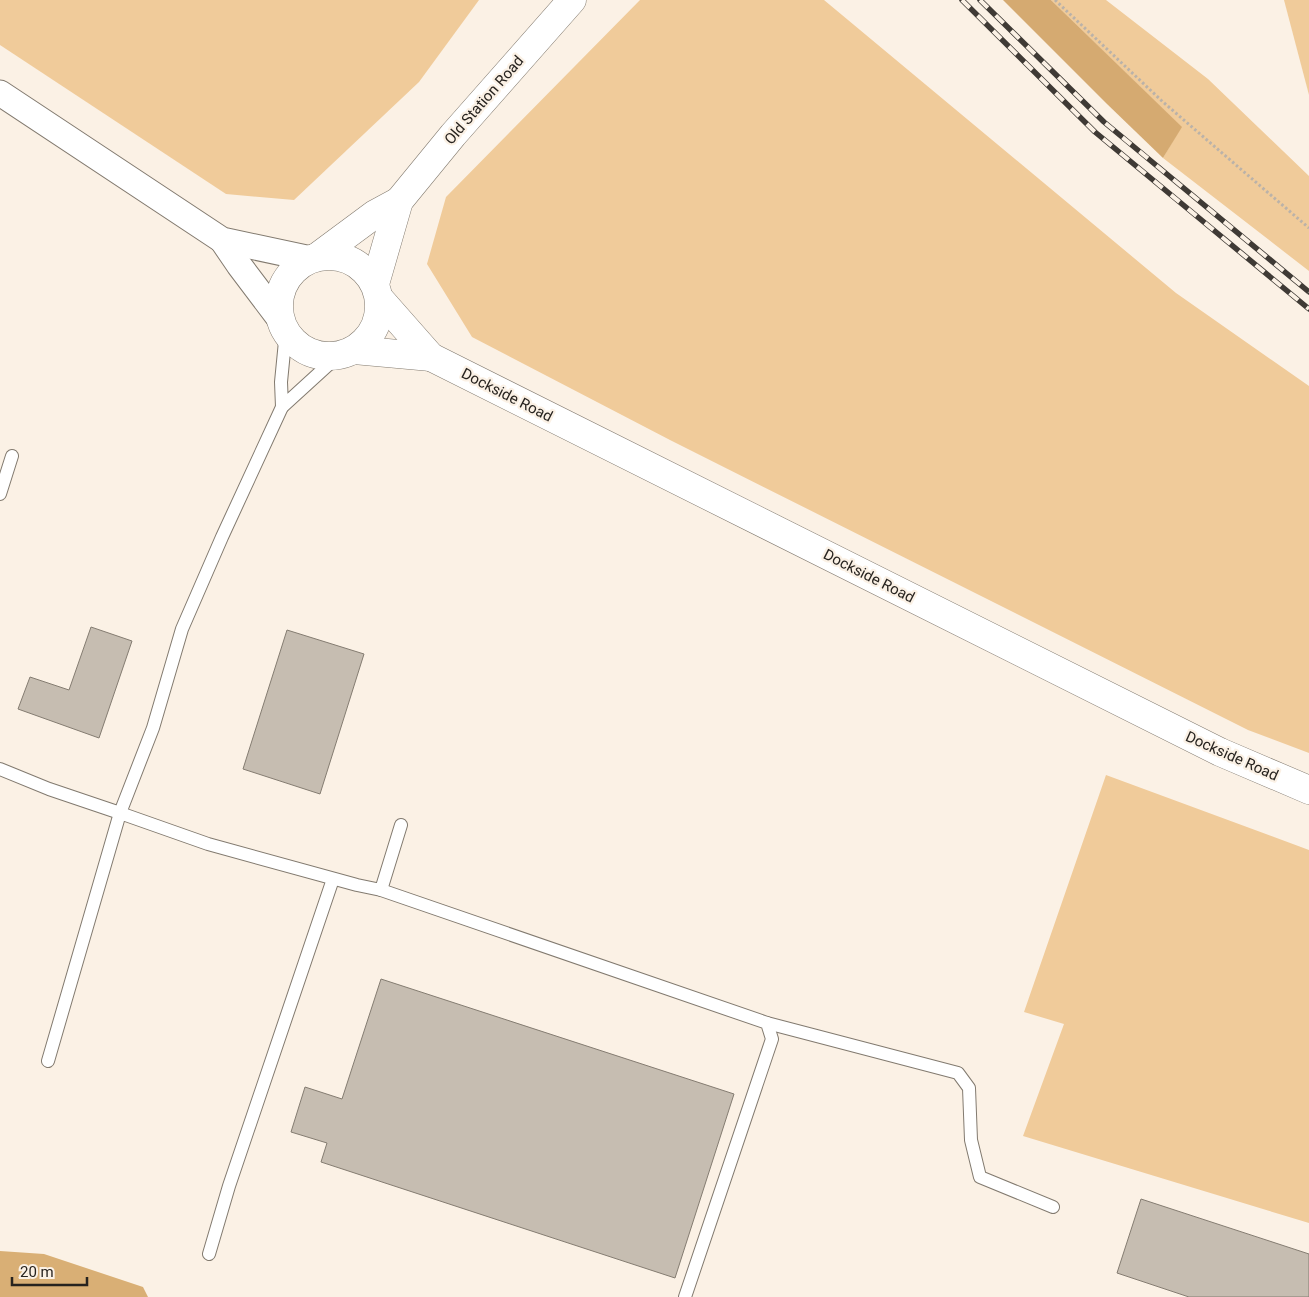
<svg xmlns="http://www.w3.org/2000/svg" width="1309" height="1297" viewBox="0 0 1309 1297" font-family="Roboto,sans-serif">
	<style>
		.green { fill: #f0cb9a }
		.forest { fill: #d5aa71 }
		.water { fill: #d9af75 }
		.building { fill: #c6bdb1; stroke: #847c71 }
		.lines { fill: none; stroke-linecap: round; stroke-linejoin: round }
		.lane-casing { stroke: #827a6f; stroke-width: 14 }
		.street-casing { stroke: #827a6f; stroke-width: 27 }
		.secondary-casing { stroke: #827a6f; stroke-width: 29 }
		.path { stroke: #bab2a9; stroke-width: 3; stroke-dasharray: 2.5 2.5; stroke-linecap: butt }
		.lane { stroke: #fff; stroke-width: 12 }
		.street { stroke: #fff; stroke-width: 25 }
		.secondary { stroke: #fff; stroke-width: 28 }
		.rail-casing { stroke: #3f3a35; stroke-width: 5.5 }
		.rail { stroke: #fbf1e5; stroke-width: 4; stroke-dasharray: 11; stroke-linecap: butt }
		.labels { text-anchor: middle; stroke-width: 4.5; stroke-linejoin: round; paint-order: stroke }
		.street-label { font-size: 15px; fill: #27231f; stroke: #fbf1e5 }
	</style>
	<rect width="100%" height="100%" fill="#fbf1e5"/>
	<g class="green">
		<polygon points="0,0 479,0 419,82 294,200 226,194 0,45"/>
		<polygon points="640,0 824,0 1176,293 1309,386 1309,753 1248,730 670,440 472,337 427,264 446,197"/>
		<polygon points="1051,0 1106,0 1208,79 1309,176 1309,271 1163,158 1181,127"/>
		<polygon points="1284,0 1309,0 1309,95"/>
		<polygon points="1106,775 1309,850 1309,1223 1023,1136 1064,1024 1024,1012"/>
	</g>
	<polygon class="forest" points="1003,0 1051,0 1182,127 1163,158 1107,104"/>
	<polygon class="water" points="0,1251 44,1254 143,1287 148,1297 0,1297"/>
	<g class="building">
		<polygon points="91,627 132,641 99,738 18,709 30,677 69,690"/>
		<polygon points="287,630 364,654 320,794 243,769"/>
		<polygon points="381,979 734,1094 675,1278 321,1162 327,1143 291,1132 305,1087 342,1099"/>
		<polygon points="1141,1199 1309,1254 1309,1297 1189,1297 1117,1273"/>
	</g>
	<g class="lines">
		<defs>
			<g id="lane">
				<polyline points="286,331 281,382 282,407 339,355"/>
				<polyline points="0,494 12,456"/>
				<polyline points="0,769 49,789 120,813 153,728 182,629 222,537 282,407"/>
				<polyline points="381,890 767,1023 772,1039 685,1297"/>
				<polyline points="767,1023 958,1073 969,1088 971,1140 980,1177 1053,1207"/>
				<polyline points="48,1061 120,813 208,844 357,885 381,890 401,825"/>
				<polyline points="209,1254 229,1186 333,879"/>
			</g>
			<g id="street">
				<polyline points="0,93 222,240 311,259"/>
				<polyline points="222,240 239,265 282,322"/>
			</g>
			<g id="secondary">
				<circle cx="329" cy="306" r="50"/>
				<polyline points="317,257 375,214 399,201"/>
				<polyline points="375,284 399,201 453,135 572,0"/>
				<polyline points="379,298 431,357 1220,752 1309,790"/>
				<polyline points="354,350 431,357"/>
			</g>
		</defs>
		<use href="#lane" class="lane-casing"/>
		<use href="#street" class="street-casing"/>
		<use href="#secondary" class="secondary-casing"/>
		<polyline class="path" points="1055,0 1163,102 1309,228"/>
		<use href="#lane" class="lane"/>
		<use href="#street" class="street"/>
		<use href="#secondary" class="secondary"/>
		<defs>
			<g id="rail">
				<polyline points="962,0 1095,132 1309,309"/>
				<polyline points="980,0 1104,122 1309,292"/>
			</g>
		</defs>
		<use href="#rail" class="rail-casing"/>
		<use href="#rail" class="rail"/>
	</g>
	<g class="labels">
		<g class="street-label">
			<text transform="translate(484 100) rotate(-49)" y="5">Old Station Road</text>
			<text transform="translate(507 395) rotate(27)" y="5">Dockside Road</text>
			<text transform="translate(869 576) rotate(27)" y="5">Dockside Road</text>
			<text transform="translate(1232 756) rotate(24)" y="5">Dockside Road</text>
		</g>
	</g>
	<path d="M12 1277v8h75v-8" fill="none" stroke="#27231f" stroke-width="2.5"/>
	<text x="20" y="1277" font-size="15" fill="#27231f" stroke="#fbf1e5" stroke-width="4" paint-order="stroke">20 m</text>
</svg>
